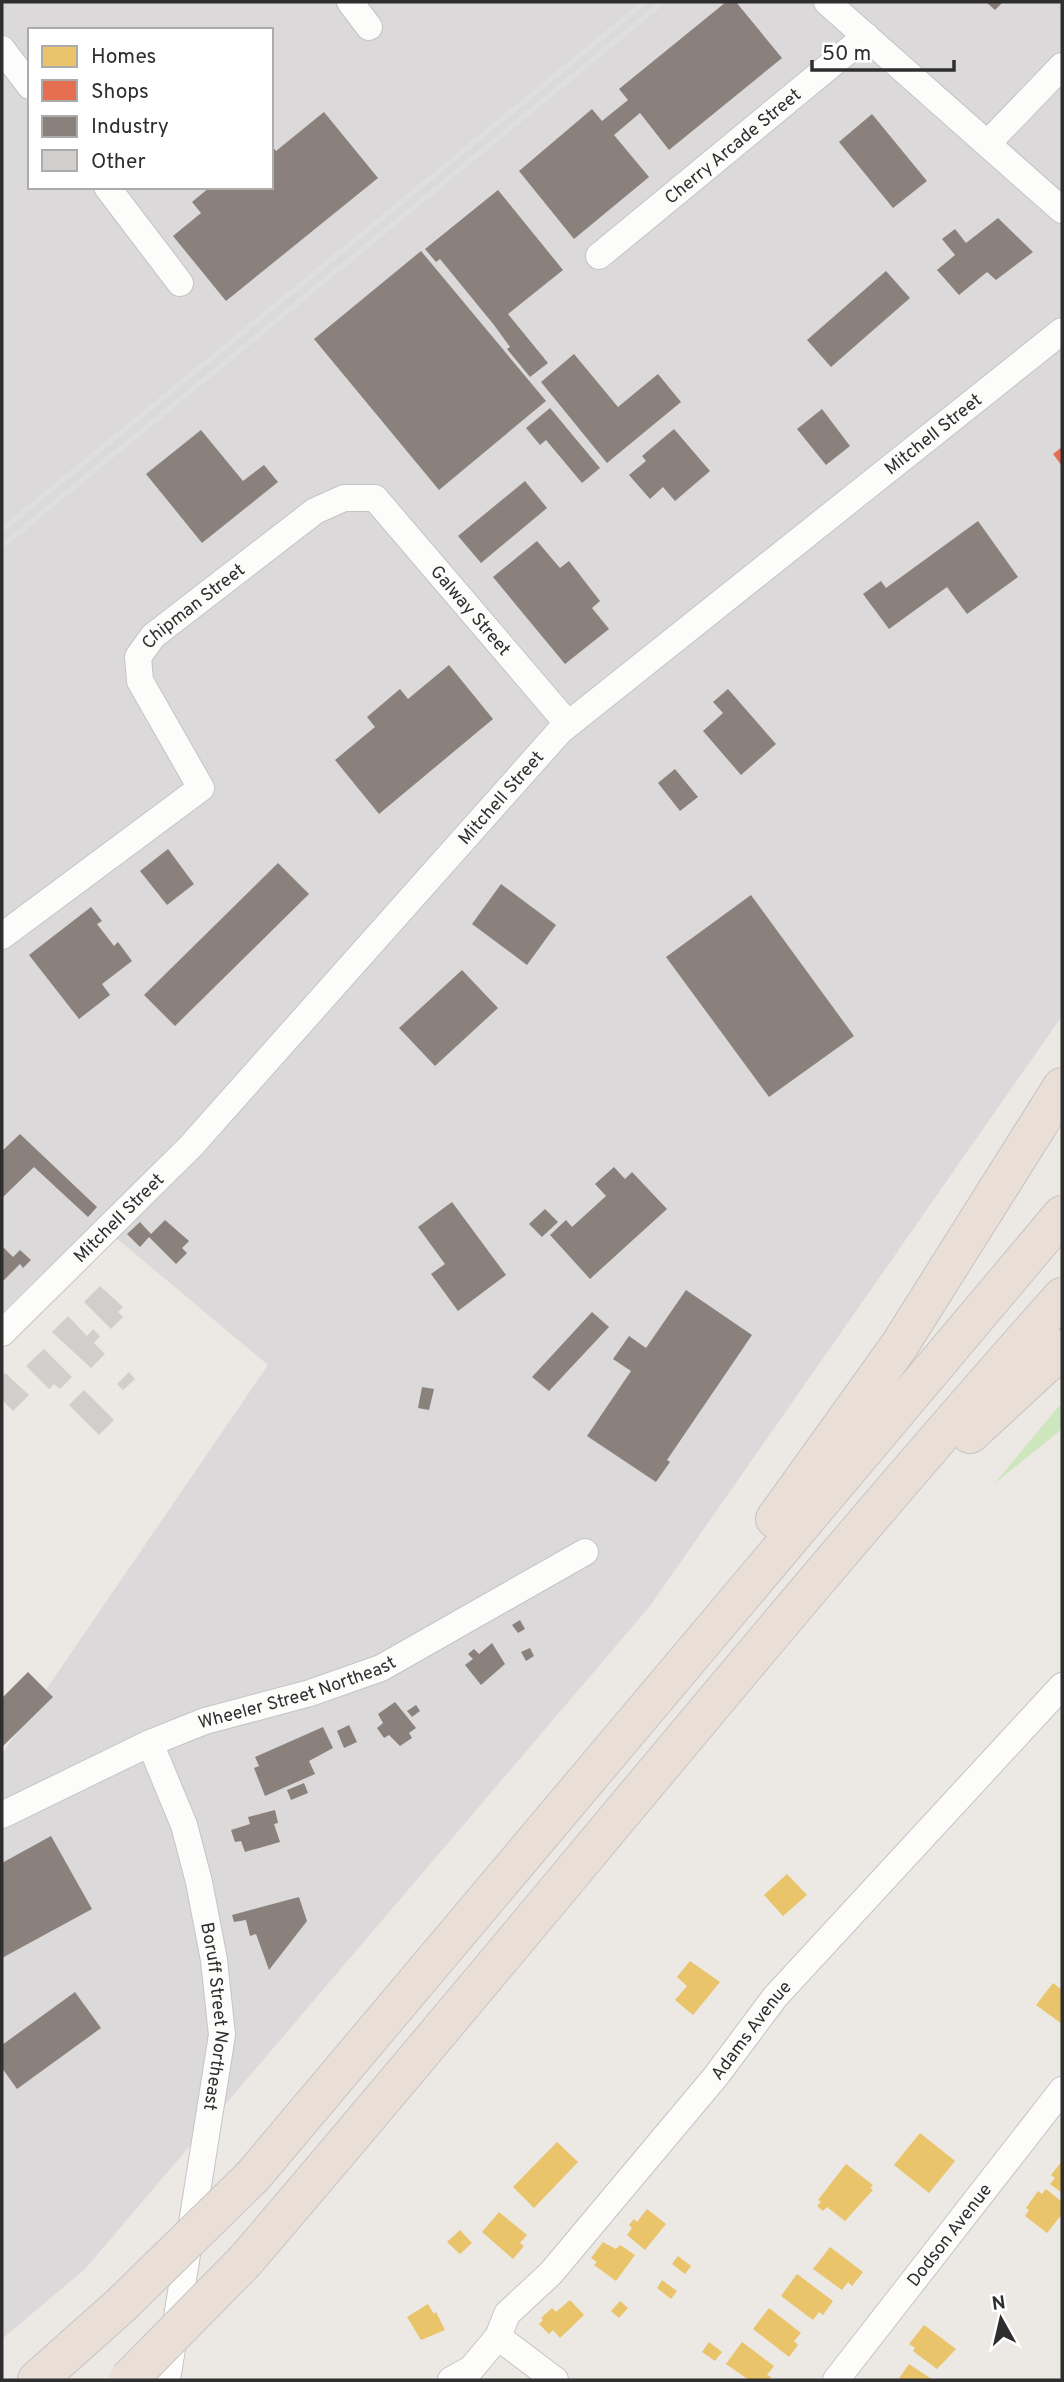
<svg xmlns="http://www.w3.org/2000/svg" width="1064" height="2382" viewBox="0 0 1064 2382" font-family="Overpass,sans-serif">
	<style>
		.industrial { fill: #dcd9db; fill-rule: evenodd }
		.green { fill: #cee6be }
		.homes { fill: #e9c46a }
		.shops { fill: #e76f51 }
		.industry { fill: #8a817c }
		.building { fill: #d1cecb }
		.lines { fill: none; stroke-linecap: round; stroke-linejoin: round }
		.minor-casing { stroke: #c5c4c5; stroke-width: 28 }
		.highway-casing { stroke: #c6c5c4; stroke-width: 40 }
		.minor { stroke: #fcfcfb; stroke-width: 26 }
		.highway { stroke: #eadfd6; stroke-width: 38 }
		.rail { stroke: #dfdfe1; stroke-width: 5 }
		.highway-bridge-casing { stroke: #c6c5c4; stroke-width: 40; stroke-linecap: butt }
		.highway-bridge { stroke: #eadfd6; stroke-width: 38 }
		.labels { text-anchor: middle; stroke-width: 7; stroke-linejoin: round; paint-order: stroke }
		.street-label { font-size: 18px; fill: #2e2e2e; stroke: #fff }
	</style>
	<rect width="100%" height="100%" fill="#ece8e4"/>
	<path class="industrial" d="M2,2H1062V1016L650,1606L85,2269L2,2339V1754L268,1365L96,1221L2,1312V1152L5,1148L2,1145ZM30,30H271V187H30Z"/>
	<polygon class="green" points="1062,1404 1062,1429 994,1484 1059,1406"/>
	<g class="homes">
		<polygon points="787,1874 807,1895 783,1916 764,1895"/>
		<polygon points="690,1961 720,1982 693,2015 675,2000 687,1986 677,1977"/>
		<polygon points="1053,1983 1062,1990 1062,2024 1036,2005"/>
		<polygon points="920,2133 955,2161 929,2193 894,2165"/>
		<polygon points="557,2142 578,2162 534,2208 513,2187"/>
		<polygon points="1062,2161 1062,2193 1050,2184 1055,2178 1051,2175"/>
		<polygon points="846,2164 873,2185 870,2188 873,2190 845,2221 827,2207 823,2211 817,2206 821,2202 818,2200"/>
		<polygon points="1046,2189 1062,2202 1062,2214 1047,2233 1025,2216 1029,2210 1026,2208 1038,2191 1042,2194"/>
		<polygon points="647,2209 666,2224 645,2250 627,2235 632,2228 629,2225 634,2219 637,2222"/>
		<polygon points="499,2212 527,2235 520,2243 524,2246 513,2259 482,2232"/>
		<polygon points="460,2230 472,2243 460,2254 447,2242"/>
		<polygon points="603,2242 616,2249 620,2245 635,2255 616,2281 594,2265 597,2262 591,2258"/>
		<polygon points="830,2247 863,2272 852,2286 848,2282 842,2290 813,2269"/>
		<polygon points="678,2256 691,2266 685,2274 672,2264"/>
		<polygon points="797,2274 833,2301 823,2315 819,2312 813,2320 781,2296"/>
		<polygon points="662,2280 677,2291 671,2299 657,2288"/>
		<polygon points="570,2300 584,2315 560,2338 553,2330 549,2334 539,2324 543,2320 541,2318 552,2308 556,2312"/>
		<polygon points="620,2301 628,2308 619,2318 611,2311"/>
		<polygon points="428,2304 434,2314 436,2312 445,2330 421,2340 407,2317"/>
		<polygon points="769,2308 801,2333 794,2341 798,2345 789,2357 753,2329"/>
		<polygon points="924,2325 956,2349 937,2369 913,2351 915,2348 909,2344"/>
		<polygon points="709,2342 722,2352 715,2361 702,2352"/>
		<polygon points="742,2342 774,2366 767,2375 771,2377 769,2380 749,2380 726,2364"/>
		<polygon points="909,2364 933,2380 898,2380"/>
	</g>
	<polygon class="shops" points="1062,447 1062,466 1053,454"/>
	<g class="industry">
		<polygon points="726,2 736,2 782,58 669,150 640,113 614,135 649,177 574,239 519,171 592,109 602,121 628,100 619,89"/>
		<polygon points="986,2 1003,2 995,10"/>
		<polygon points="324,112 378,178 226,301 173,236 201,213 192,202 210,187 271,187 271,145 276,151"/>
		<polygon points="872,114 927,181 893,208 839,142"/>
		<polygon points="498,190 563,270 508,314 548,363 530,377 507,349 510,347 494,325 440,259 436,262 425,249"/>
		<polygon points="998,218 1033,252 996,280 987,272 959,295 937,270 955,255 942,239 955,229 966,243"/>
		<polygon points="421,251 546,401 439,490 314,339"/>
		<polygon points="886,271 910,298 831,367 807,340"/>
		<polygon points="574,354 618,407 658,374 681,402 607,463 541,382"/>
		<polygon points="550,408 600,468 582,483 546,440 540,445 526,428"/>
		<polygon points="822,409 850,446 826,465 797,429"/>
		<polygon points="674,429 710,471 675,501 663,487 650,499 629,475 646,461 642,456"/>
		<polygon points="201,430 243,481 264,465 278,482 202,543 146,474"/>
		<polygon points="525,481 547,508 481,563 458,536"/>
		<polygon points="978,521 1018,577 967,614 947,587 889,629 863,594 881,581 886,588"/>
		<polygon points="537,541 560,568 569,561 600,601 592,608 609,629 565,664 493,577"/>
		<polygon points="449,665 493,719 379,814 335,760 375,727 367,717 400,689 408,699"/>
		<polygon points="728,689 776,744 741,775 703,731 723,713 713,702"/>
		<polygon points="675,769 698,797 680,811 658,783"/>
		<polygon points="168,849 194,884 167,905 140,871"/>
		<polygon points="278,863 309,894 175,1026 144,995"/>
		<polygon points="501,884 556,925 527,965 472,924"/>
		<polygon points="751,895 854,1036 769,1097 666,957"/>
		<polygon points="91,907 102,921 97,924 114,946 118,942 132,961 102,984 110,995 79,1019 29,955"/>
		<polygon points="462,970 498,1008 435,1066 399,1028"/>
		<polygon points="20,1134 97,1207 88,1217 34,1167 2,1198 2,1151"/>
		<polygon points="614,1167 625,1179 632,1172 667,1209 590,1279 550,1235 566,1220 572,1227 606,1196 595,1184"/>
		<polygon points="452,1202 506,1275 458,1311 431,1274 445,1264 418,1227"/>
		<polygon points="545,1209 558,1222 542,1237 529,1224"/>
		<polygon points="165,1220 189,1241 182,1248 187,1253 176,1264 149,1237 140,1247 127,1234 140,1222 151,1234"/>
		<polygon points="2,1246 13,1257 20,1250 31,1260 23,1268 20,1264 2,1282"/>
		<polygon points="686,1290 752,1335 667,1460 670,1462 656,1482 587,1436 631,1371 613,1359 629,1336 646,1348"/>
		<polygon points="592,1312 609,1327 549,1391 532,1377"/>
		<polygon points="422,1387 434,1389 429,1410 418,1408"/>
		<polygon points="520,1620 525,1629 518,1633 512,1625"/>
		<polygon points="492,1643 505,1664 481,1685 465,1665 473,1659 468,1654 474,1649 479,1654"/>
		<polygon points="530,1648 534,1656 526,1661 521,1652"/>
		<polygon points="28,1672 53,1697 2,1747 2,1698"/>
		<polygon points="395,1702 416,1728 409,1733 412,1738 400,1746 389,1735 384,1738 377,1728 383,1723 378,1714"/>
		<polygon points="416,1705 420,1711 412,1717 407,1711"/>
		<polygon points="349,1725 357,1742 344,1748 337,1731"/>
		<polygon points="323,1727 333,1748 309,1761 315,1774 265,1796 254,1768 259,1766 255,1757"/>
		<polygon points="304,1783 308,1793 291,1800 287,1790"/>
		<polygon points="275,1810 278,1823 274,1824 280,1842 245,1852 241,1841 235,1842 231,1830 250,1824 248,1817"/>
		<polygon points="51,1836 92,1909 2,1958 2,1863"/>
		<polygon points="299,1897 307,1921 269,1970 256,1934 250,1936 246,1920 234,1922 232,1915"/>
		<polygon points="75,1992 101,2028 17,2089 2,2068 2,2045"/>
	</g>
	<g class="building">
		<polygon points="100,1286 123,1307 118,1312 123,1317 111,1329 84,1302"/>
		<polygon points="68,1316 87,1336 93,1329 100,1336 94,1343 105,1354 91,1368 52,1332"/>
		<polygon points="44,1349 72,1377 60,1389 54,1384 49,1389 26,1366"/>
		<polygon points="129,1372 135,1379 123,1390 117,1384"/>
		<polygon points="5,1373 29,1395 13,1411 2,1400 2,1376"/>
		<polygon points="84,1390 114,1420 99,1435 69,1405"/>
	</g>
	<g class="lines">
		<defs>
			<g id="minor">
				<polyline points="350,2 369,27"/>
				<polyline points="827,2 1062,210"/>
				<polyline points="2,49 30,86"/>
				<polyline points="988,143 1062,66"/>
				<polyline points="107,187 180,283"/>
				<path id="s1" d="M599,256L866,36"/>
				<path id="s2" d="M2,936L201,788L140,681L138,657L153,636L315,511L344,498H375L568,724"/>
				<path id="s3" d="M2,1333L191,1146L560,731L1062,331"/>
				<path id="s4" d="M150,1743L184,1825L199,1882L214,1960L222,2035L167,2380"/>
				<path id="s5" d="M2,1815L150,1743L205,1721L310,1693L381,1668L585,1552"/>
				<polyline points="498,2337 555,2380"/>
				<path id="s6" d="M451,2380L471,2369L498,2337L507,2314L551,2273L716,2076L775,1997L1062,1686"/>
				<path id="s7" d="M836,2380L1062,2090"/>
			</g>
			<g id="highway">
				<polyline points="970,1434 1062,1349"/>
				<polyline points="775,1519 899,1346 1062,1087"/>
				<polyline points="253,2176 1062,1215"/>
				<path d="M245,2261C519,1942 782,1612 1062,1297"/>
				<polyline points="37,2380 121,2305"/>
			</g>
		</defs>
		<use href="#minor" class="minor-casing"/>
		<use href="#highway" class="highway-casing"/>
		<use href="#minor" class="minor"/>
		<use href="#highway" class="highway"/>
		<g class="rail">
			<polyline points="2,530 645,2"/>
			<polyline points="2,546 663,2"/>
		</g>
		<defs>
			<g id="highway-bridge">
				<polyline points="121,2305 253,2176"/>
				<polyline points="128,2380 245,2261"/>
			</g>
		</defs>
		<use href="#highway-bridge" class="highway-bridge-casing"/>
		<use href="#highway-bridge" class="highway-bridge"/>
	</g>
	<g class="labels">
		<g class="street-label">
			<text dy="6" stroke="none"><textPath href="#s1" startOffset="173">Cherry Arcade Street</textPath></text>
			<text dy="6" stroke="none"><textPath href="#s3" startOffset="1298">Mitchell Street</textPath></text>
			<text dy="6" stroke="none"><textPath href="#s2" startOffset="471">Chipman Street</textPath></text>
			<text dy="6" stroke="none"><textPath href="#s2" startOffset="836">Galway Street</textPath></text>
			<text dy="6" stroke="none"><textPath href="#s3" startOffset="732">Mitchell Street</textPath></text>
			<text dy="6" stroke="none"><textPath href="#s3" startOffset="164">Mitchell Street</textPath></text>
			<text dy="6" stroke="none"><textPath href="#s5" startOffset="320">Wheeler Street Northeast</textPath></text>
			<text dy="6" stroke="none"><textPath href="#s4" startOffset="284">Boruff Street Northeast</textPath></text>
			<text dy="6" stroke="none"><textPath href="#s6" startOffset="464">Adams Avenue</textPath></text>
			<text dy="6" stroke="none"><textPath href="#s7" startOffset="184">Dodson Avenue</textPath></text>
		</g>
	</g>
	<rect width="1064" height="2382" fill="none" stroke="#2e2e2e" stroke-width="7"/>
	<rect x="28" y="28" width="245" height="161" fill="#ffffff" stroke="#ababab" stroke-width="2"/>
	<rect x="42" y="46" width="35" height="21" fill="#e9c46a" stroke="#ababab" stroke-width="2"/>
	<text x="91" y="63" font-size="21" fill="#2e2e2e">Homes</text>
	<rect x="42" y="80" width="35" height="21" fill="#e76f51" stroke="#ababab" stroke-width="2"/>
	<text x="91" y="98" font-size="21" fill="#2e2e2e">Shops</text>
	<rect x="42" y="116" width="35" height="21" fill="#8a817c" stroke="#ababab" stroke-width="2"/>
	<text x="91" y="133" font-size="21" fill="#2e2e2e">Industry</text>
	<rect x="42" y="150" width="35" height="21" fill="#d1cecb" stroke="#ababab" stroke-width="2"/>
	<text x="91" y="168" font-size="21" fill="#2e2e2e">Other</text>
	<g transform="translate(1001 2319) rotate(352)" stroke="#ffffff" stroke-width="5" paint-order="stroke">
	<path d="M0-5L12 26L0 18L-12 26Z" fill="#2e2e2e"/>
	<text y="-10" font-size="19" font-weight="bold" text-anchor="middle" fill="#2e2e2e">N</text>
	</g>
	<path d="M812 60v10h142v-10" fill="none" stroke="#2e2e2e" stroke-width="3.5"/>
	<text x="822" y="60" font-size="21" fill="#2e2e2e" stroke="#ffffff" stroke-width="5" paint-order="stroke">50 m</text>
</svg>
